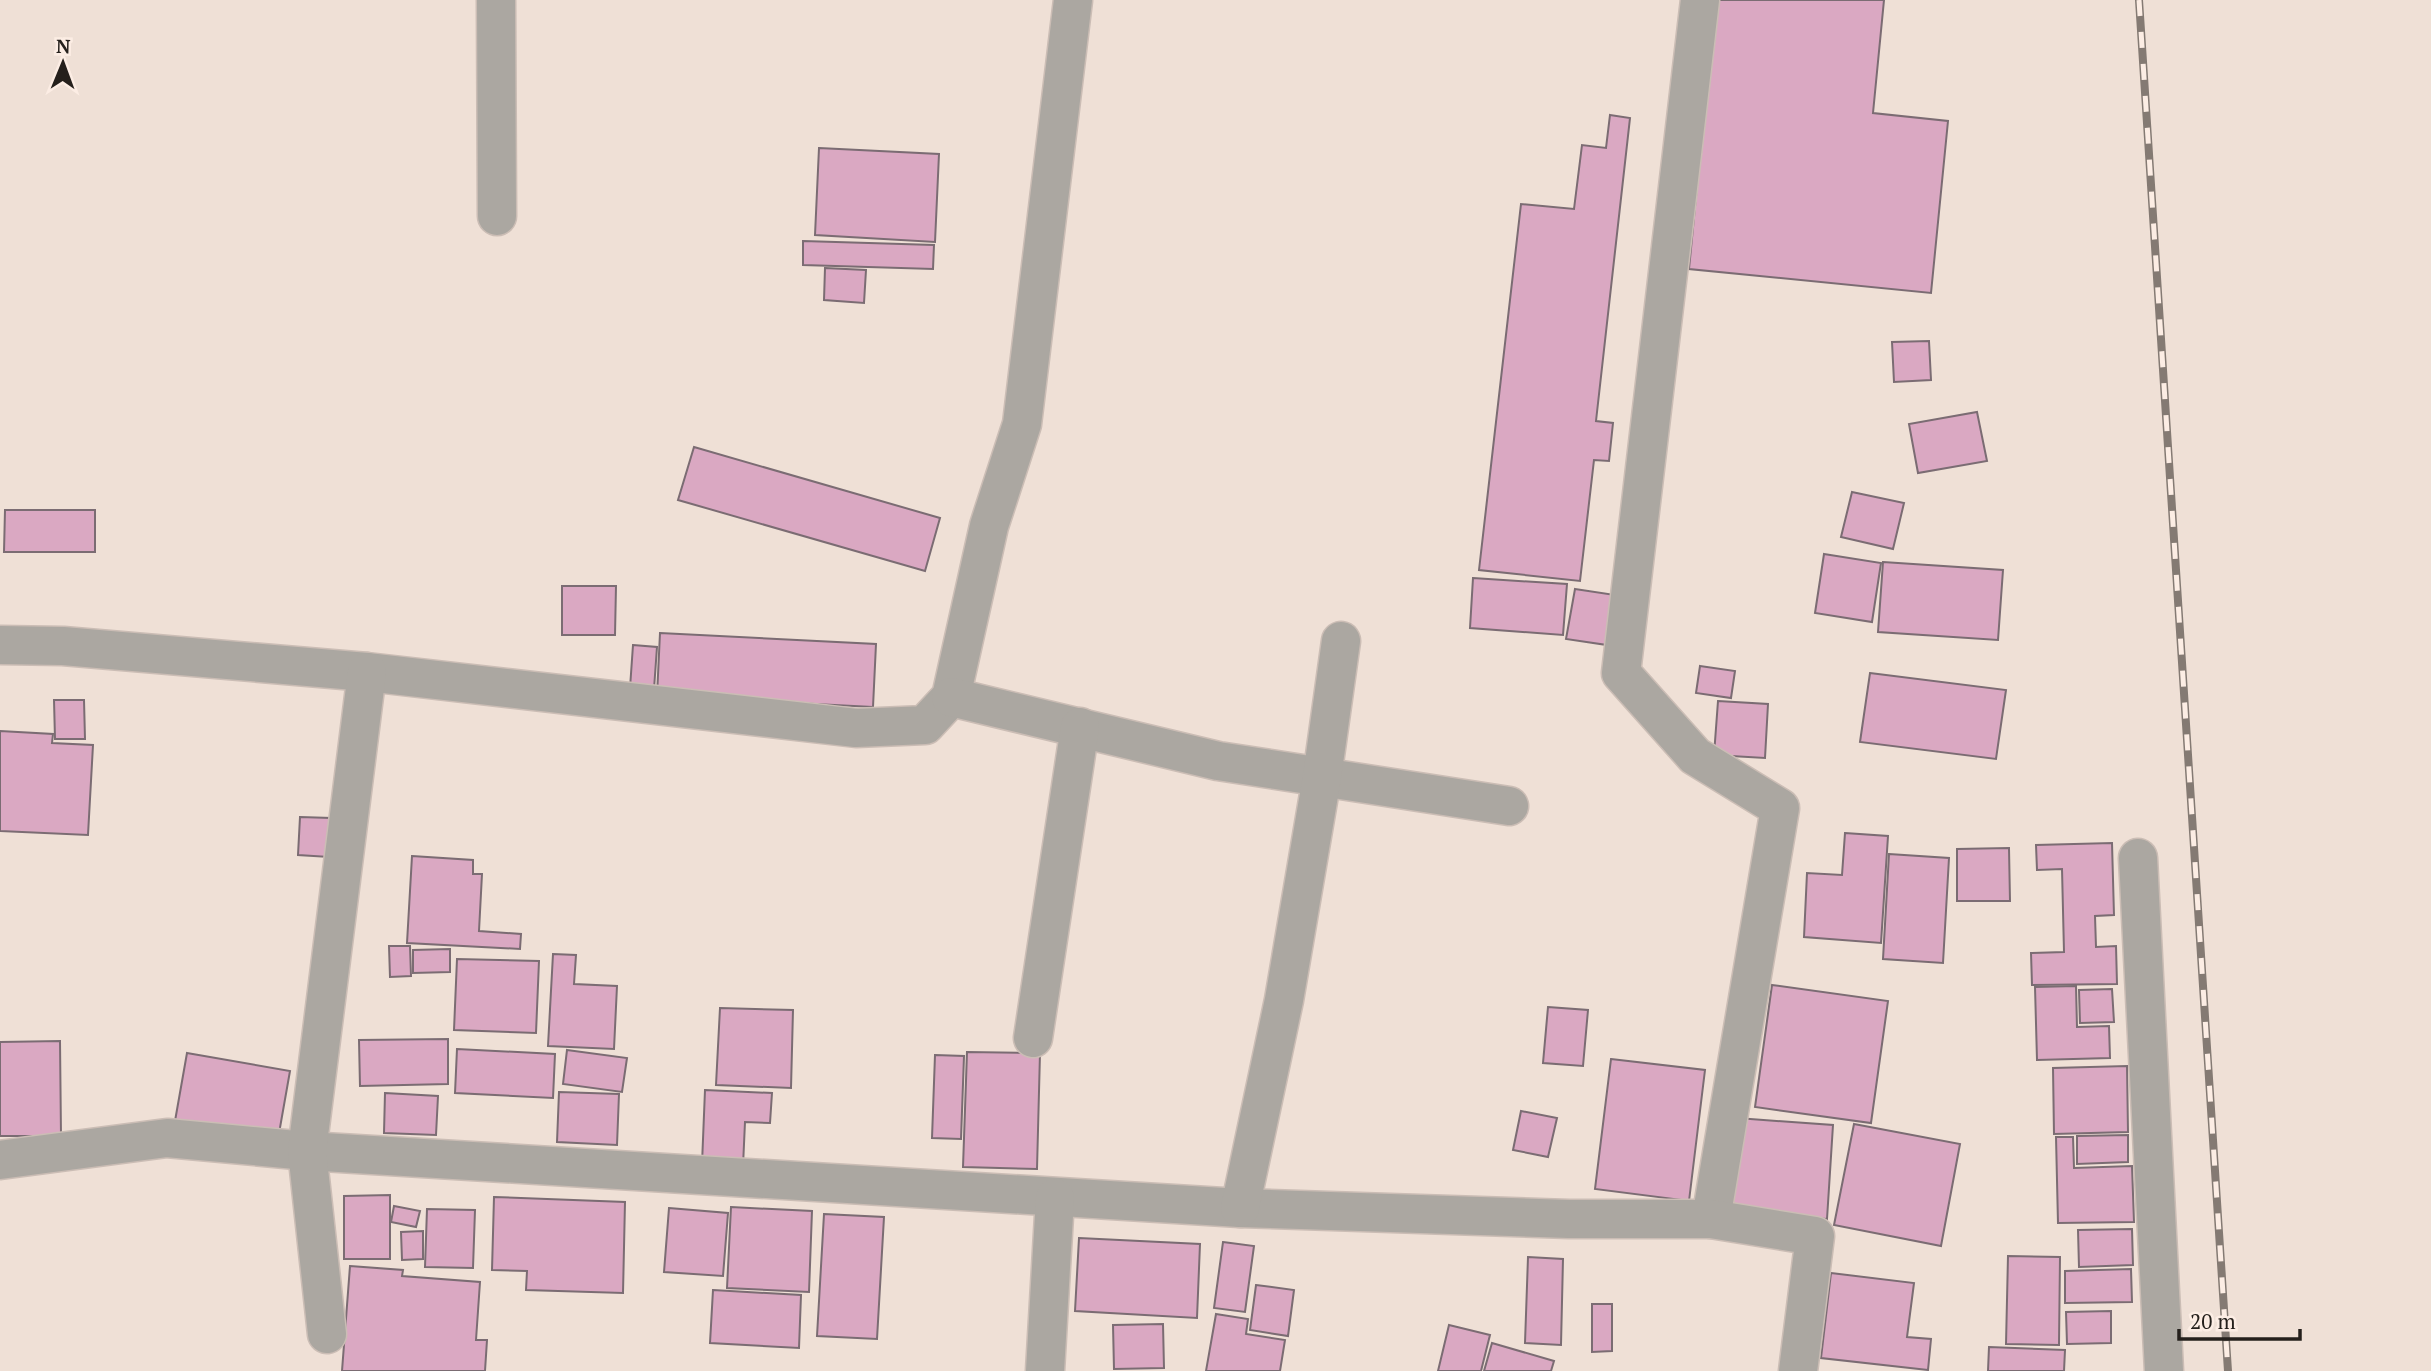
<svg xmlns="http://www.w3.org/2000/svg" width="2431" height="1371" viewBox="0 0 2431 1371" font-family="'PT Serif',serif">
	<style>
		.building { fill: #daa8c2; stroke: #7b6c73; stroke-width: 2 }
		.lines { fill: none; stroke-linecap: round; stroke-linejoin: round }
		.minor-casing { stroke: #cbbdb5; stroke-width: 41 }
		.minor { stroke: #aba7a1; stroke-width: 38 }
		.rail-casing { stroke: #847a73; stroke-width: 8 }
		.rail { stroke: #fcede4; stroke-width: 5; stroke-dasharray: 16; stroke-linecap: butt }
	</style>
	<rect width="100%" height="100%" fill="#efe0d6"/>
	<g class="building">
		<polygon points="1715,0 1884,0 1873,113 1948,121 1931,293 1689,269"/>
		<polygon points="1610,115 1630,118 1596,421 1613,423 1609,461 1594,460 1580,581 1479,570 1521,204 1574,209 1582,145 1606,148"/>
		<polygon points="819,148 939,154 935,242 815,235"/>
		<polygon points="803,241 934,245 933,269 803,265"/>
		<polygon points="825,268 866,270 864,303 824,300"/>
		<polygon points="1929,341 1931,380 1894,382 1892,342"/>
		<polygon points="1977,412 1987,461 1918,473 1909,424"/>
		<polygon points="694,447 940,518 925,571 678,500"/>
		<polygon points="1852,492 1904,503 1893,549 1841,537"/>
		<polygon points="5,510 95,510 95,552 4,552"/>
		<polygon points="1824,554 1881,563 1872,622 1815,613"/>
		<polygon points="1883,562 2003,570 1998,640 1878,632"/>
		<polygon points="1473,578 1567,584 1563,635 1470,628"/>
		<polygon points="562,586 616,586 615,635 562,635"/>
		<polygon points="1575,589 1615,595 1607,645 1566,639"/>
		<polygon points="660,633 876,644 873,707 657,696"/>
		<polygon points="633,645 657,647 654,689 630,688"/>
		<polygon points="1700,666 1735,671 1731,698 1696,693"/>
		<polygon points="1870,673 2006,690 1996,759 1860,742"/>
		<polygon points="54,700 84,700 85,739 55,739"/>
		<polygon points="1718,701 1768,704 1765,758 1714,755"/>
		<polygon points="0,731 53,734 52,743 93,745 88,835 0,831"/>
		<polygon points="300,817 331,818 329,857 298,855"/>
		<polygon points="1845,833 1888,836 1881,943 1804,937 1807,873 1842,875"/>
		<polygon points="2112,843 2114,915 2095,916 2096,947 2116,946 2117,984 2032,985 2031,953 2064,952 2062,869 2037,870 2036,845"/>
		<polygon points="2009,848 2010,901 1957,901 1957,849"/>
		<polygon points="1889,854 1949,858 1943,963 1883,959"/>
		<polygon points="412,856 473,860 473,874 482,874 479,931 521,934 520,949 407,943"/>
		<polygon points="389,946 410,946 411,976 390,977"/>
		<polygon points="450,949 450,972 413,973 413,950"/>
		<polygon points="553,954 576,955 574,984 617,986 614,1049 548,1046"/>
		<polygon points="457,959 539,961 536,1033 454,1030"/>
		<polygon points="1772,985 1888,1001 1871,1123 1755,1107"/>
		<polygon points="2076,986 2077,1027 2109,1026 2110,1058 2037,1060 2035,987"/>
		<polygon points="2112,989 2114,1022 2080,1023 2079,990"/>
		<polygon points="1548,1007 1588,1010 1583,1066 1543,1063"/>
		<polygon points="720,1008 793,1010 791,1088 716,1085"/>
		<polygon points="448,1039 448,1084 360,1086 359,1040"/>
		<polygon points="60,1041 61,1136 0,1136 0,1042"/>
		<polygon points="457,1049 555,1054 553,1098 455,1093"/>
		<polygon points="567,1050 627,1058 622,1092 563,1084"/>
		<polygon points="967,1052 1040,1053 1037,1169 963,1167"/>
		<polygon points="187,1053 290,1071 278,1139 175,1121"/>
		<polygon points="935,1055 964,1056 961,1139 932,1138"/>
		<polygon points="1611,1059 1705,1070 1689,1201 1595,1189"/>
		<polygon points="2127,1066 2128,1132 2054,1134 2053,1068"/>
		<polygon points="705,1090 772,1093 770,1123 745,1122 743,1166 702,1164"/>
		<polygon points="559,1092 619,1094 617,1145 557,1142"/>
		<polygon points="385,1093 438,1096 436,1135 384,1133"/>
		<polygon points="1521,1111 1557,1118 1548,1157 1513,1150"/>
		<polygon points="1737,1118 1833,1125 1827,1219 1730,1213"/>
		<polygon points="1854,1124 1960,1144 1941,1246 1834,1225"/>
		<polygon points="2128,1135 2128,1162 2077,1164 2077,1136"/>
		<polygon points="2056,1137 2073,1137 2074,1168 2132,1166 2134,1222 2058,1223"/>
		<polygon points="390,1195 390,1259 344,1259 344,1196"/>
		<polygon points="494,1197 625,1202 623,1293 526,1290 527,1271 492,1270"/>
		<polygon points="394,1206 420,1211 416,1227 391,1222"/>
		<polygon points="731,1207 812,1211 809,1292 727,1288"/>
		<polygon points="669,1208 728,1213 723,1276 664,1272"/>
		<polygon points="427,1209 475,1210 473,1268 425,1267"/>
		<polygon points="824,1214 884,1217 877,1339 817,1336"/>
		<polygon points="2132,1229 2133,1265 2079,1267 2078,1230"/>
		<polygon points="423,1231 423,1259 402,1260 401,1232"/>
		<polygon points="1079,1238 1200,1244 1197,1318 1075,1311"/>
		<polygon points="1223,1242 1254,1246 1245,1312 1214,1308"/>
		<polygon points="2008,1256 2060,1257 2059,1345 2006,1344"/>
		<polygon points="1528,1257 1563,1259 1561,1345 1525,1343"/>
		<polygon points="350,1266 403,1270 402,1276 480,1282 476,1340 487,1340 485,1371 342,1371"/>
		<polygon points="2131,1269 2132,1302 2065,1303 2065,1271"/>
		<polygon points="1831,1273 1914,1283 1907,1337 1931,1339 1928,1370 1821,1358"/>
		<polygon points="1256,1285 1294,1290 1288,1336 1250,1330"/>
		<polygon points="713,1290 801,1295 799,1348 710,1343"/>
		<polygon points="1592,1304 1612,1304 1612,1351 1592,1352"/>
		<polygon points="2111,1311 2111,1343 2067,1344 2066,1312"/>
		<polygon points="1216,1314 1248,1319 1246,1334 1285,1340 1280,1371 1206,1371"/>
		<polygon points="1163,1324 1164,1368 1114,1369 1113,1325"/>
		<polygon points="1449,1325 1490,1335 1481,1371 1438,1371"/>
		<polygon points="1492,1343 1554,1361 1551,1371 1484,1371"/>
		<polygon points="1989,1347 2065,1350 2064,1371 1988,1371"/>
	</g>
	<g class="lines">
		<defs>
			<g id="minor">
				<polyline points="496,0 497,216"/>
				<polyline points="1700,0 1621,673 1695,756 1780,808 1711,1219"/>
				<polyline points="0,645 63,646 367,672 856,728 925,725 951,697 989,526 1022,424 1073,0"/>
				<polyline points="951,697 1218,761 1509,806"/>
				<polyline points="2138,858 2164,1371"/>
				<polyline points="1033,1038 1080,727"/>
				<polyline points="0,1160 167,1138 307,1151 1240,1208 1569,1219 1711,1219 1815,1236 1798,1371"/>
				<polyline points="1240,1208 1284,1000 1322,777 1341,641"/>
				<polyline points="327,1334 307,1151 367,672"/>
				<polyline points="1045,1371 1055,1198"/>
			</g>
		</defs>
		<use href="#minor" class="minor-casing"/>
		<use href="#minor" class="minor"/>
		<defs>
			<polyline id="rail" points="2139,0 2228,1371"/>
		</defs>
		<use href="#rail" class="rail-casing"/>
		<use href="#rail" class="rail"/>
	</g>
	<g transform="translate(63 63) rotate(1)" stroke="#fcede4" stroke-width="5" paint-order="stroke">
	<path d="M0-5L12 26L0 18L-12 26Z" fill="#25201c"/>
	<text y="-10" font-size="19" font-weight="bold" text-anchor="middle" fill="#25201c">N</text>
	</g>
	<path d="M2179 1329v10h121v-10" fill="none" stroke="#25201c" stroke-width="3.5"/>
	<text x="2190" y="1329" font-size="21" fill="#25201c" stroke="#fcede4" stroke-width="5" paint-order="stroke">20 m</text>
</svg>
